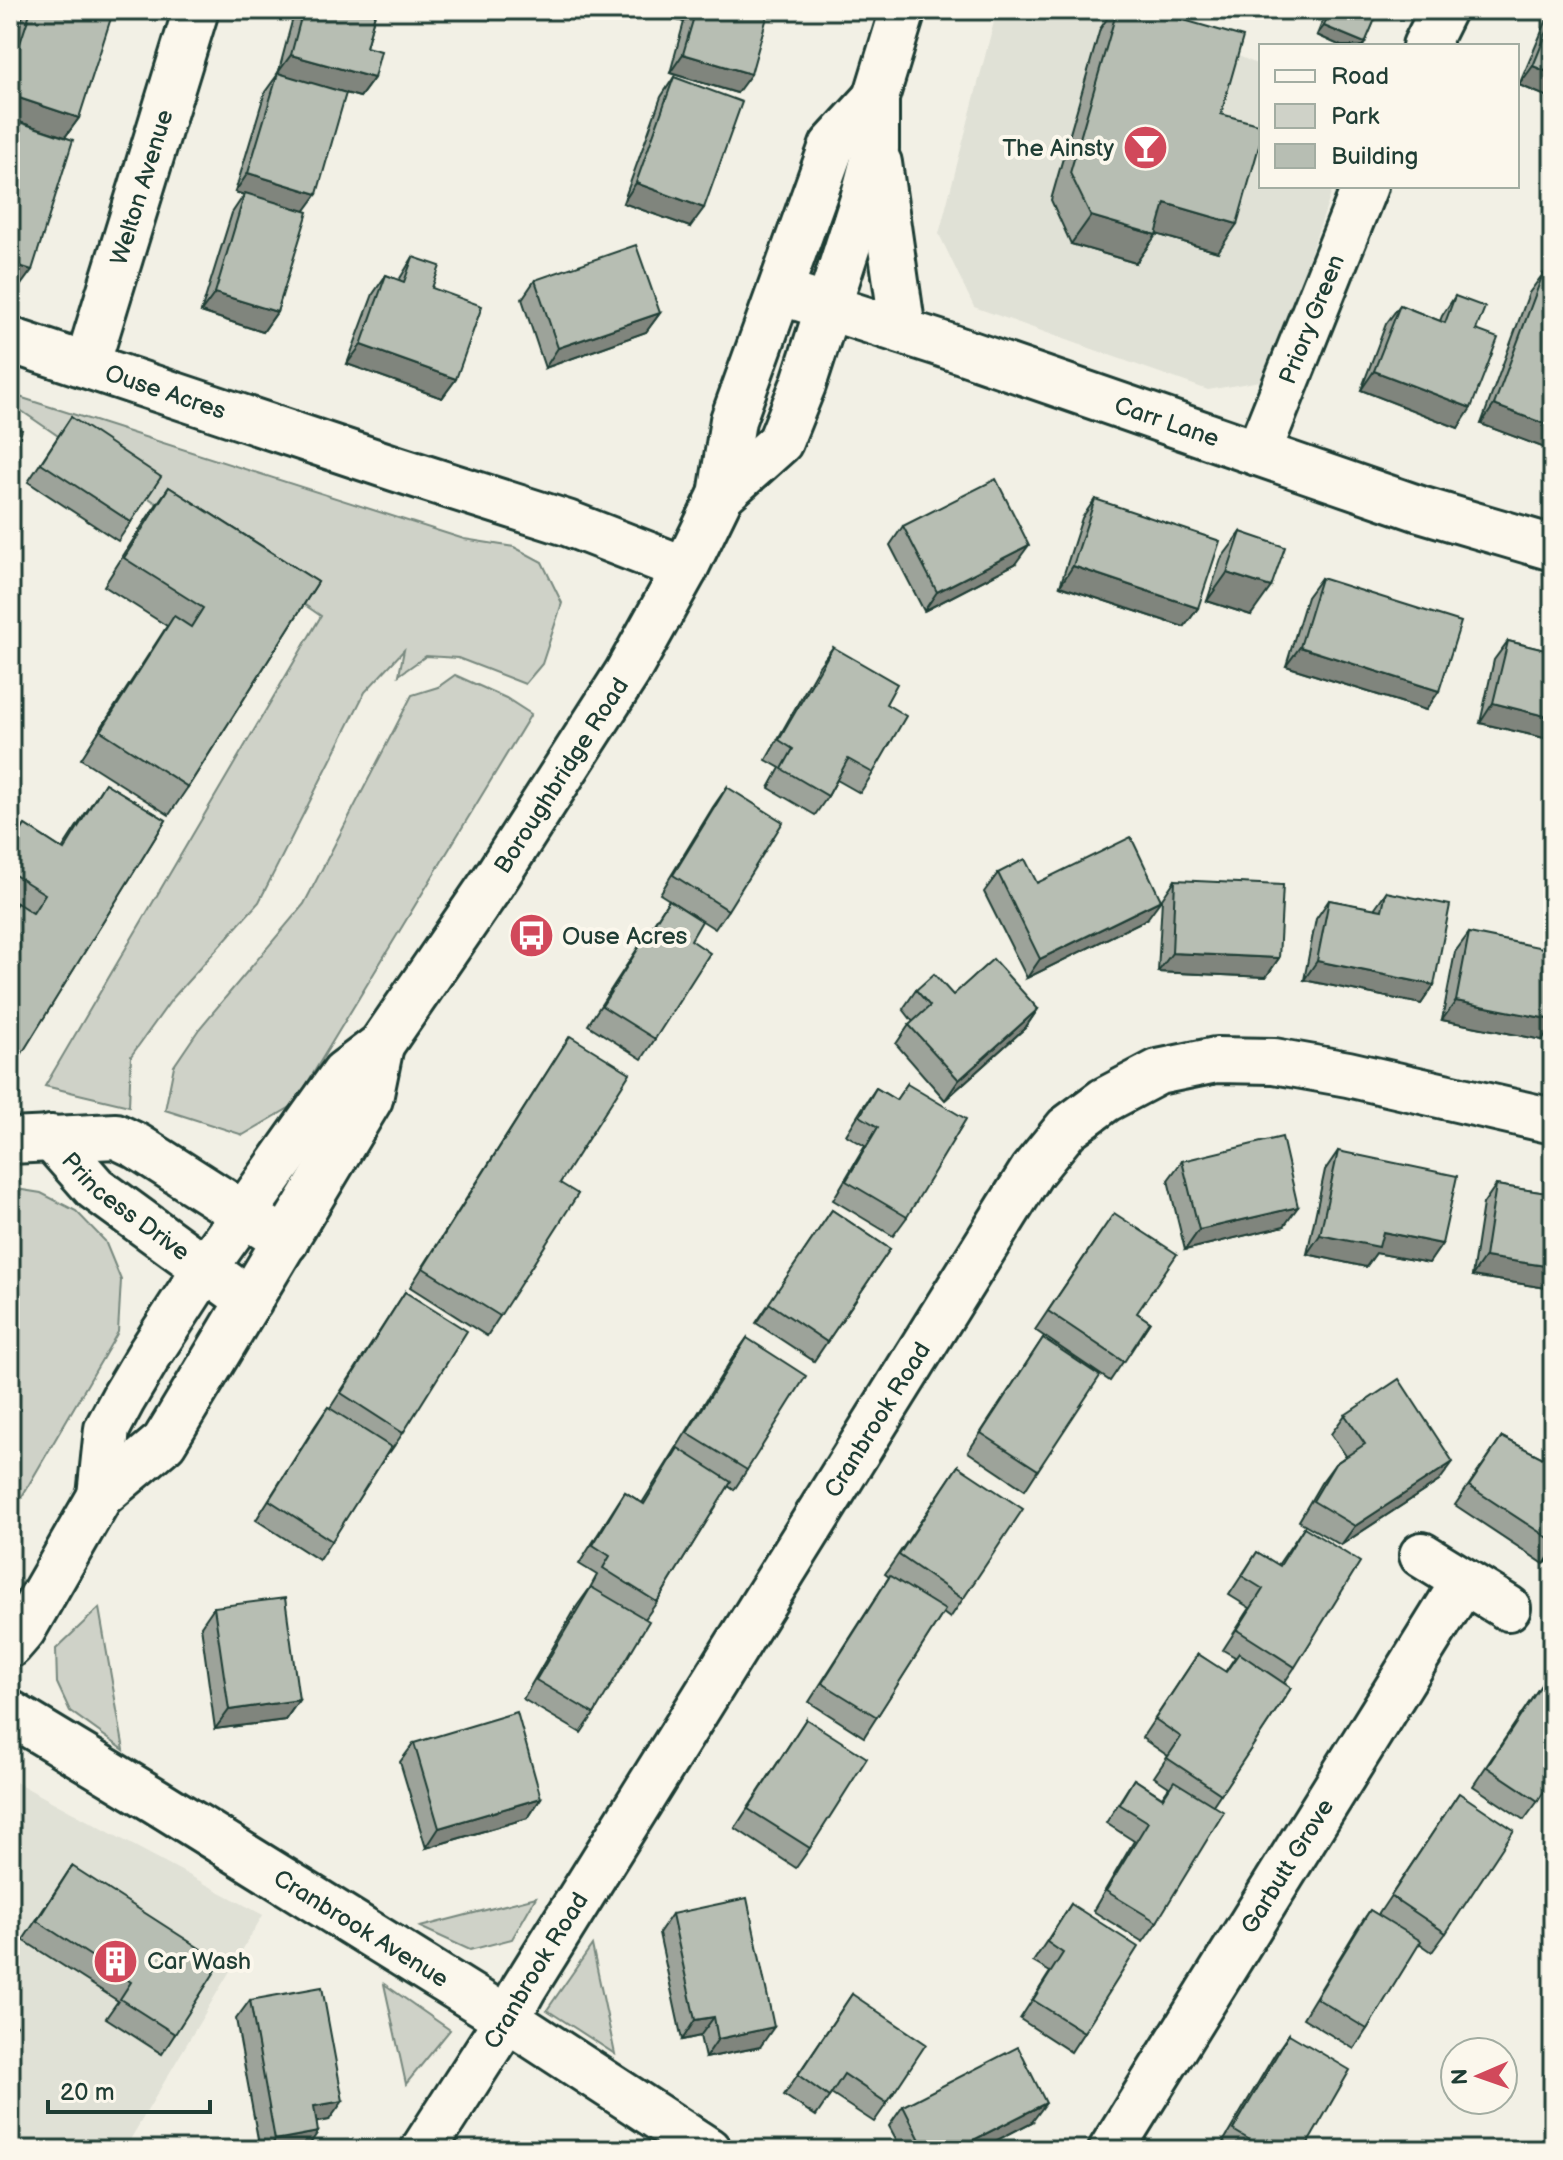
<svg xmlns="http://www.w3.org/2000/svg" width="1563" height="2160" viewBox="0 0 1563 2160" font-family="'Balsamiq Sans',sans-serif">
	<style>
		.built { fill: #e0e1d6 }
		.green { fill: #cfd2c8; stroke: #77887e; stroke-width: 2 }
		.lines { fill: none; stroke-linecap: round; stroke-linejoin: round }
		.minor-casing { stroke: #1f3d34; stroke-width: 50 }
		.tertiary-casing { stroke: #1f3d34; stroke-width: 50 }
		.primary-casing { stroke: #1f3d34; stroke-width: 50 }
		.minor { stroke: #fbf7ec; stroke-width: 44 }
		.tertiary { stroke: #fbf7ec; stroke-width: 44 }
		.primary { stroke: #fbf7ec; stroke-width: 44 }
		.wall { fill: #9da39a; stroke: #1f3d34; stroke-width: 2 }
		.shaded-wall { fill: #80857d; stroke: #1f3d34; stroke-width: 2 }
		.building { fill: #b7beb3; stroke: #1f3d34; stroke-width: 2 }
		.labels { text-anchor: middle; stroke-width: 8; stroke-linejoin: round; paint-order: stroke }
		.poi-label { font-size: 24px; fill: #1f3d34; stroke: #fbf7ec; text-anchor: start }
		.street-label { font-size: 24px; fill: #1f3d34; stroke: #fbf7ec }
	</style>
	<rect width="100%" height="100%" fill="#f2f0e5"/>
	<filter id="ink" filterUnits="userSpaceOnUse"><feTurbulence type="fractalNoise" baseFrequency=".0125" numOctaves="2"/><feDisplacementMap in="SourceGraphic" scale="16" xChannelSelector="R" yChannelSelector="G"/><feConvolveMatrix kernelMatrix="1 2 1 2 8 2 1 2 1" color-interpolation-filters="sRGB"/></filter>
	<g filter="url(#ink)">
		<g class="built">
			<polygon points="997,10 1136,10 1261,66 1261,186 1334,186 1266,380 1208,390 974,307 939,234"/>
			<polygon points="10,1779 263,1915 124,2150 10,2150"/>
		</g>
		<g class="green">
			<polygon points="10,394 464,539 514,547 542,562 562,603 542,664 525,684 458,658 426,656 399,675 404,650 365,692 259,902 172,999 131,1056 129,1106 45,1086 321,616 10,403"/>
			<polygon points="455,675 506,698 531,714 294,1105 243,1135 165,1110 174,1066 199,1029 304,904 412,695 438,687"/>
			<polygon points="10,1188 41,1193 76,1211 105,1241 121,1280 118,1332 10,1517"/>
			<polygon points="99,1608 124,1750 70,1711 57,1683 56,1649"/>
			<polygon points="536,1897 512,1939 470,1950 420,1927"/>
			<polygon points="592,1945 615,2054 547,2010"/>
			<polygon points="384,1984 450,2030 406,2084"/>
		</g>
		<g class="lines">
			<defs>
				<g id="minor">
					<polyline points="1425,46 1443,10"/>
					<path id="s1" d="M10,340L397,469L567,523L685,569"/>
					<path id="s2" d="M87,365L196,10"/>
					<path id="s3" d="M1258,453L1365,186"/>
					<path id="s4" d="M51,1138L95,1188L250,1301"/>
					<polyline points="10,1141 116,1136 137,1146 286,1241"/>
					<polyline points="1422,1555 1508,1608"/>
					<path id="s5" d="M10,1713L156,1801L507,2019L708,2150"/>
					<path id="s6" d="M423,2150L507,2019L524,1988L1032,1171L1067,1128L1105,1100L1158,1072L1216,1060L1274,1061L1348,1074L1553,1121"/>
					<path id="s7" d="M1111,2150L1464,1581"/>
				</g>
				<g id="tertiary">
					<path id="s8" d="M780,292L939,343L1420,509L1553,548"/>
				</g>
				<g id="primary">
					<polyline points="879,163 903,331"/>
					<polyline points="721,495 780,442 803,385 863,199 876,149 876,98 903,10"/>
					<path id="s9" d="M100,1496L107,1429L123,1399L149,1355L206,1267L344,1073L381,1045L493,882L627,673L685,569L721,495L733,420L832,146L876,98"/>
					<polyline points="10,1645 23,1630 100,1496 164,1442 175,1424 370,1099 381,1045"/>
				</g>
			</defs>
			<use href="#minor" class="minor-casing"/>
			<use href="#tertiary" class="tertiary-casing"/>
			<use href="#primary" class="primary-casing"/>
			<use href="#minor" class="minor"/>
			<use href="#tertiary" class="tertiary"/>
			<use href="#primary" class="primary"/>
		</g>
		<g class="wall">
			<polygon points="25,10 87,10 79,118 65,137 10,119 10,52"/>
			<polygon points="295,10 376,10 366,47 374,78 360,97 346,93 304,211 277,312 263,332 201,312 232,213 244,195 235,192 265,92 278,74"/>
			<polygon points="647,10 769,10 737,93 670,73 684,22"/>
			<polygon points="1113,10 1149,10 1221,114 1218,252 1156,234 1136,263 1071,244 1051,200 1100,29"/>
			<polygon points="1327,10 1379,10 1363,46 1341,46 1317,35"/>
			<polygon points="1551,10 1553,10 1553,99 1519,85"/>
			<polygon points="674,77 690,227 623,203 661,97"/>
			<polygon points="413,257 432,288 456,379 442,398 347,364 373,294 386,275 399,280"/>
			<polygon points="1543,274 1553,451 1481,424 1529,293"/>
			<polygon points="535,280 660,313 646,332 545,368 522,299"/>
			<polygon points="1455,296 1476,330 1458,428 1361,390 1386,324 1400,305 1440,321 1442,316"/>
			<polygon points="71,417 131,522 118,541 28,482"/>
			<polygon points="169,487 318,582 188,787 169,815 81,759 167,626 104,586 149,515"/>
			<polygon points="1095,499 1198,608 1184,627 1060,586 1082,518"/>
			<polygon points="903,526 1015,564 924,611 890,545"/>
			<polygon points="1241,532 1251,615 1207,601 1221,559"/>
			<polygon points="1321,578 1439,691 1426,710 1286,666 1307,597"/>
			<polygon points="1508,641 1553,652 1553,740 1480,723 1494,660"/>
			<polygon points="833,647 886,704 873,773 860,793 837,780 828,796 815,815 769,788 780,768 766,760 819,666"/>
			<polygon points="1553,776 1553,805 1546,803"/>
			<polygon points="105,783 166,820 10,1072 10,913 17,903 10,899 10,847 25,825 62,849"/>
			<polygon points="727,787 728,910 715,929 660,894 713,807"/>
			<polygon points="998,873 1037,883 1147,919 1027,978 984,892"/>
			<polygon points="1175,880 1279,958 1266,977 1158,972 1162,899"/>
			<polygon points="1386,892 1434,985 1421,1004 1304,980 1316,919 1329,900 1374,909"/>
			<polygon points="669,900 691,940 655,1039 642,1059 588,1025"/>
			<polygon points="1469,933 1542,1040 1442,1020 1455,952"/>
			<polygon points="916,990 1038,1009 1025,1028 945,1100 896,1044 909,1025 913,1022 903,1009"/>
			<polygon points="570,1036 560,1183 500,1316 487,1336 410,1287"/>
			<polygon points="907,1084 907,1217 893,1236 833,1200 865,1146 846,1135 863,1107 876,1088 896,1100"/>
			<polygon points="1338,1151 1442,1244 1429,1263 1376,1253 1366,1267 1307,1254 1325,1170"/>
			<polygon points="1182,1161 1284,1226 1185,1250 1168,1180"/>
			<polygon points="1496,1185 1553,1194 1553,1289 1472,1276 1483,1204"/>
			<polygon points="832,1210 890,1249 814,1361 756,1323"/>
			<polygon points="1101,1232 1137,1313 1150,1322 1110,1381 1035,1330"/>
			<polygon points="405,1292 403,1433 390,1452 389,1451 319,1560 256,1520 315,1426 328,1407 330,1408"/>
			<polygon points="747,1338 747,1470 734,1490 728,1486 657,1602 645,1619 594,1714 581,1733 523,1699 577,1606 590,1588 597,1575 579,1564 612,1512 625,1492 642,1503 733,1357"/>
			<polygon points="1043,1338 1038,1470 1025,1490 968,1452"/>
			<polygon points="1345,1415 1439,1481 1341,1545 1299,1521 1321,1483 1335,1464 1346,1456 1331,1434"/>
			<polygon points="1502,1437 1553,1463 1553,1557 1544,1564 1455,1505"/>
			<polygon points="958,1466 963,1599 950,1618 943,1613 864,1737 809,1702 889,1577 885,1574"/>
			<polygon points="1304,1527 1295,1667 1284,1683 1291,1688 1213,1805 1157,1922 1143,1942 1093,1911 1134,1841 1106,1823 1134,1779 1162,1797 1169,1787 1154,1777 1168,1756 1142,1738 1198,1654 1225,1672 1235,1657 1223,1650 1250,1608 1229,1595 1257,1552 1278,1565"/>
			<polygon points="214,1607 299,1700 285,1720 215,1729 201,1626"/>
			<polygon points="1549,1673 1538,1801 1524,1820 1473,1786"/>
			<polygon points="806,1719 810,1848 796,1868 735,1828"/>
			<polygon points="414,1743 541,1798 528,1818 426,1848 400,1762"/>
			<polygon points="1459,1793 1446,1933 1432,1952 1419,1943 1367,2029 1354,2049 1303,2018 1357,1929 1370,1910 1378,1915"/>
			<polygon points="72,1866 175,2034 162,2054 106,2018 118,2001 23,1940"/>
			<polygon points="1071,1904 1084,2032 1071,2052 1020,2019 1050,1972 1033,1962"/>
			<polygon points="672,1914 760,2047 705,2058 700,2036 682,2040 659,1933"/>
			<polygon points="852,1994 887,2103 874,2122 831,2094 816,2116 784,2095"/>
			<polygon points="250,2000 329,2120 317,2122 306,2150 260,2150 236,2019"/>
			<polygon points="1289,2034 1304,2150 1219,2149 1275,2054"/>
			<polygon points="903,2106 1032,2122 978,2150 902,2150 889,2126"/>
		</g>
		<g class="shaded-wall">
			<polygon points="647,10 692,10 684,22 647,11"/>
			<polygon points="1324,26 1365,43 1363,46 1341,46 1317,35"/>
			<polygon points="683,54 751,74 737,93 670,73"/>
			<polygon points="291,55 374,78 360,97 277,74"/>
			<polygon points="1533,66 1553,74 1553,99 1519,85"/>
			<polygon points="10,95 79,118 65,137 10,119"/>
			<polygon points="248,173 317,194 303,213 235,192"/>
			<polygon points="636,183 704,208 690,227 623,203"/>
			<polygon points="1165,203 1237,224 1218,252 1146,231"/>
			<polygon points="1091,216 1156,235 1136,263 1071,244"/>
			<polygon points="10,263 32,270 18,289 10,287"/>
			<polygon points="215,293 277,312 263,332 201,312"/>
			<polygon points="660,313 646,332 545,368 558,348"/>
			<polygon points="361,345 456,379 442,398 347,364"/>
			<polygon points="1374,371 1471,408 1458,428 1361,390"/>
			<polygon points="1494,405 1553,427 1553,451 1481,424"/>
			<polygon points="1029,545 1015,564 924,611 937,592"/>
			<polygon points="1073,566 1198,608 1184,627 1060,586"/>
			<polygon points="1227,573 1271,587 1251,615 1207,601"/>
			<polygon points="1300,647 1439,691 1426,710 1286,666"/>
			<polygon points="1493,703 1553,718 1553,740 1480,723"/>
			<polygon points="1553,794 1553,805 1546,803"/>
			<polygon points="1161,900 1147,919 1027,978 1040,959"/>
			<polygon points="1172,953 1279,958 1266,977 1158,972"/>
			<polygon points="1317,961 1434,985 1421,1004 1304,980"/>
			<polygon points="1456,1001 1553,1020 1553,1024 1542,1040 1442,1020"/>
			<polygon points="1038,1009 1025,1028 945,1100 959,1080"/>
			<polygon points="1298,1207 1284,1226 1185,1250 1199,1230"/>
			<polygon points="1383,1232 1442,1244 1429,1263 1376,1253 1366,1267 1307,1254 1320,1235"/>
			<polygon points="1485,1257 1553,1267 1553,1289 1472,1276"/>
			<polygon points="1453,1462 1439,1481 1341,1545 1355,1526"/>
			<polygon points="1553,1551 1553,1557 1544,1564"/>
			<polygon points="299,1700 285,1720 215,1729 229,1710"/>
			<polygon points="541,1798 528,1818 426,1848 439,1828"/>
			<polygon points="714,2017 700,2036 682,2040 695,2020"/>
			<polygon points="774,2027 760,2047 705,2058 718,2039"/>
			<polygon points="343,2101 329,2120 300,2125 314,2106"/>
			<polygon points="1046,2103 1032,2122 978,2150 954,2150"/>
			<polygon points="318,2132 306,2150 268,2150 275,2140"/>
		</g>
		<g class="building">
			<polygon points="31,10 87,10 111,18 79,118 10,95 10,74"/>
			<polygon points="303,10 376,10 366,47 381,51 374,78 291,55"/>
			<polygon points="696,10 769,10 751,74 683,54"/>
			<polygon points="1117,10 1149,10 1243,37 1221,114 1261,125 1261,139 1237,224 1165,203 1156,235 1091,216 1070,173"/>
			<polygon points="1330,10 1379,10 1365,43 1324,26"/>
			<polygon points="1553,17 1553,74 1533,66"/>
			<polygon points="278,73 346,93 317,194 248,173"/>
			<polygon points="674,77 742,102 704,208 636,183"/>
			<polygon points="10,119 73,140 32,270 10,263"/>
			<polygon points="245,193 308,212 277,312 215,293"/>
			<polygon points="636,245 660,313 558,348 535,280"/>
			<polygon points="413,257 440,266 432,288 482,306 456,379 361,345 386,275 404,282"/>
			<polygon points="1543,274 1553,278 1553,427 1494,405"/>
			<polygon points="1455,296 1485,307 1476,330 1498,338 1471,408 1374,371 1400,305 1445,323"/>
			<polygon points="71,417 161,477 131,522 41,463"/>
			<polygon points="10,426 22,430 10,466"/>
			<polygon points="996,479 1029,545 937,592 903,526"/>
			<polygon points="169,487 318,582 188,787 101,731 174,616 191,627 203,608 124,558"/>
			<polygon points="1095,499 1220,541 1198,608 1073,566"/>
			<polygon points="1241,532 1285,547 1271,587 1227,573"/>
			<polygon points="1321,578 1461,622 1439,691 1300,647"/>
			<polygon points="1508,641 1553,652 1553,718 1493,703"/>
			<polygon points="833,647 897,684 886,704 906,716 873,773 848,759 828,796 782,769 793,749 779,740"/>
			<polygon points="105,783 166,820 13,1068 10,1069 10,971 16,961 10,957 10,914 17,903 33,913 45,894 10,872 10,849 25,825 64,850"/>
			<polygon points="727,787 783,822 728,910 673,875"/>
			<polygon points="1131,837 1161,900 1040,959 998,873 1025,859 1037,883"/>
			<polygon points="1175,880 1283,885 1279,958 1172,953"/>
			<polygon points="1386,892 1450,905 1434,985 1317,961 1329,900 1382,910"/>
			<polygon points="669,900 702,921 691,940 710,953 655,1039 602,1006"/>
			<polygon points="1469,933 1553,950 1553,1020 1456,1001"/>
			<polygon points="993,959 1038,1009 959,1080 909,1025 930,1006 916,990 934,974 953,995"/>
			<polygon points="570,1036 630,1073 560,1183 578,1194 500,1316 423,1268"/>
			<polygon points="907,1084 966,1119 907,1217 846,1181 878,1127 860,1116 876,1088 896,1100"/>
			<polygon points="1282,1137 1298,1207 1199,1230 1182,1161"/>
			<polygon points="1338,1151 1457,1176 1442,1244 1383,1232 1379,1247 1320,1235"/>
			<polygon points="1496,1185 1553,1194 1553,1267 1485,1257"/>
			<polygon points="832,1210 890,1249 827,1342 769,1303"/>
			<polygon points="1114,1213 1177,1254 1137,1313 1150,1322 1124,1362 1048,1311"/>
			<polygon points="405,1292 467,1331 403,1433 341,1393"/>
			<polygon points="747,1338 806,1376 747,1470 687,1433"/>
			<polygon points="1043,1338 1100,1376 1038,1470 981,1433"/>
			<polygon points="1399,1379 1453,1462 1355,1526 1313,1501 1335,1464 1365,1444 1345,1415"/>
			<polygon points="328,1407 391,1447 332,1541 269,1500"/>
			<polygon points="1502,1437 1553,1463 1553,1541 1469,1486"/>
			<polygon points="678,1448 731,1482 657,1602 603,1568 610,1556 593,1545 625,1492 644,1504"/>
			<polygon points="958,1466 1023,1509 963,1599 899,1555"/>
			<polygon points="1304,1527 1360,1562 1295,1667 1237,1630 1263,1589 1242,1576 1257,1552 1280,1566"/>
			<polygon points="890,1576 945,1610 877,1717 822,1683"/>
			<polygon points="591,1587 649,1621 594,1714 536,1680"/>
			<polygon points="285,1598 299,1700 229,1710 214,1607"/>
			<polygon points="1239,1653 1291,1688 1221,1794 1167,1758 1181,1737 1155,1719 1198,1654 1226,1672"/>
			<polygon points="1549,1673 1553,1676 1553,1777 1538,1801 1487,1767"/>
			<polygon points="517,1712 541,1798 439,1828 414,1743"/>
			<polygon points="806,1719 867,1758 810,1848 748,1809"/>
			<polygon points="1134,1779 1163,1798 1174,1781 1224,1812 1157,1922 1106,1891 1148,1822 1119,1804"/>
			<polygon points="1459,1793 1514,1830 1446,1933 1391,1896"/>
			<polygon points="72,1866 221,1962 175,2034 120,1999 131,1982 37,1921"/>
			<polygon points="747,1898 774,2027 718,2039 714,2017 695,2020 672,1914"/>
			<polygon points="1071,1904 1138,1947 1084,2032 1033,2000 1063,1953 1047,1942"/>
			<polygon points="1370,1910 1421,1941 1367,2029 1316,1998"/>
			<polygon points="322,1987 343,2101 314,2106 318,2132 275,2140 250,2000"/>
			<polygon points="852,1994 926,2044 887,2103 844,2074 829,2097 798,2075"/>
			<polygon points="10,2020 17,2025 10,2036"/>
			<polygon points="1289,2034 1350,2070 1304,2150 1267,2150 1233,2130"/>
			<polygon points="1018,2047 1046,2103 954,2150 925,2150 903,2106"/>
			<polygon points="142,2142 155,2150 138,2150"/>
		</g>
	</g>
	<defs>
		<symbol id="bar-disc" viewBox="-11 -11 22 22"><circle r="9.5" fill="#d1495b" stroke="#fbf7ec"/><path d="M-6-5H6L.8 .8V4.5H3.5V6h-7V4.5H-.8V.8Z" fill="#fff"/></symbol>
		<symbol id="bus-disc" viewBox="-11 -11 22 22"><circle r="9.5" fill="#d1495b" stroke="#fbf7ec"/><path d="M-5-6H5V4H4V6H2V4H-2V6H-4V4H-5ZM-3.5-4V0h7V-4ZM-3.5 1.2v1.5H-2V1.2ZM2 1.2v1.5H3.5V1.2Z" fill="#fff"/></symbol>
		<symbol id="building-disc" viewBox="-11 -11 22 22"><circle r="9.5" fill="#d1495b" stroke="#fbf7ec"/><path d="M-4-6H4V6H1V3H-1V6H-4ZM-2.5-4.3h1.7v1.8h-1.7ZM.8-4.3h1.7v1.8H.8ZM-2.5-1h1.7V.8h-1.7ZM.8-1h1.7V.8H.8Z" fill="#fff"/></symbol>
	</defs>
	<g fill-rule="evenodd">
		<use href="#bar-disc" x="1120" y="122" width="51" height="51"/>
		<use href="#bus-disc" x="506" y="910" width="51" height="51"/>
		<use href="#building-disc" x="90" y="1936" width="51" height="51"/>
	</g>
	<g class="labels">
		<g class="poi-label">
			<text x="1114" y="156" text-anchor="end">The Ainsty</text>
			<text x="562" y="944">Ouse Acres</text>
			<text x="147" y="1969">Car Wash</text>
		</g>
		<g class="street-label">
			<text dy="8" stroke="none"><textPath href="#s2" startOffset="186">Welton Avenue</textPath></text>
			<text dy="8" stroke="none"><textPath href="#s3" startOffset="144">Priory Green</textPath></text>
			<text dy="8" stroke="none"><textPath href="#s1" startOffset="164">Ouse Acres</textPath></text>
			<text dy="8" stroke="none"><textPath href="#s8" startOffset="408">Carr Lane</textPath></text>
			<text dy="8" stroke="none"><textPath href="#s9" startOffset="866">Boroughbridge Road</textPath></text>
			<text dy="8" stroke="none"><textPath href="#s4" startOffset="102">Princess Drive</textPath></text>
			<text dy="8" stroke="none"><textPath href="#s6" startOffset="860">Cranbrook Road</textPath></text>
			<text dy="8" stroke="none"><textPath href="#s7" startOffset="334">Garbutt Grove</textPath></text>
			<text dy="8" stroke="none"><textPath href="#s5" startOffset="412">Cranbrook Avenue</textPath></text>
			<text dy="8" stroke="none"><textPath href="#s6" startOffset="212">Cranbrook Road</textPath></text>
		</g>
	</g>
	<rect width="1563" height="2160" fill="none" stroke="#fbf7ec" stroke-width="40"/>
	<rect x="20" y="20" width="1523" height="2120" fill="none" stroke="#1f3d34" stroke-width="3" filter="url(#ink)"/>
	<rect x="1259" y="44" width="260" height="144" fill="#fbf7ec" stroke="#a3ada2" stroke-width="2"/>
	<rect x="1275" y="70" width="40" height="12" fill="#fbf7ec" stroke="#a3ada2" stroke-width="2"/>
	<text x="1331" y="84" font-size="24" fill="#1f3d34">Road</text>
	<rect x="1275" y="104" width="40" height="24" fill="#cfd2c8" stroke="#a3ada2" stroke-width="2"/>
	<text x="1331" y="124" font-size="24" fill="#1f3d34">Park</text>
	<rect x="1275" y="144" width="40" height="24" fill="#b7beb3" stroke="#a3ada2" stroke-width="2"/>
	<text x="1331" y="164" font-size="24" fill="#1f3d34">Building</text>
	<g transform="translate(1479 2076) rotate(268)"><circle r="38" fill="#fbf7ec" stroke="#a3ada2" stroke-width="2"/>
	<path d="M0-6L14 30L0 20L-14 30Z" fill="#d1495b"/>
	<text y="-12" font-size="22" font-weight="bold" text-anchor="middle" fill="#1f3d34">N</text>
	</g>
	<path d="M48 2100v12h162v-12" fill="none" stroke="#1f3d34" stroke-width="4"/>
	<text x="60" y="2100" font-size="24" fill="#1f3d34" stroke="#fbf7ec" stroke-width="6" paint-order="stroke">20 m</text>
</svg>
